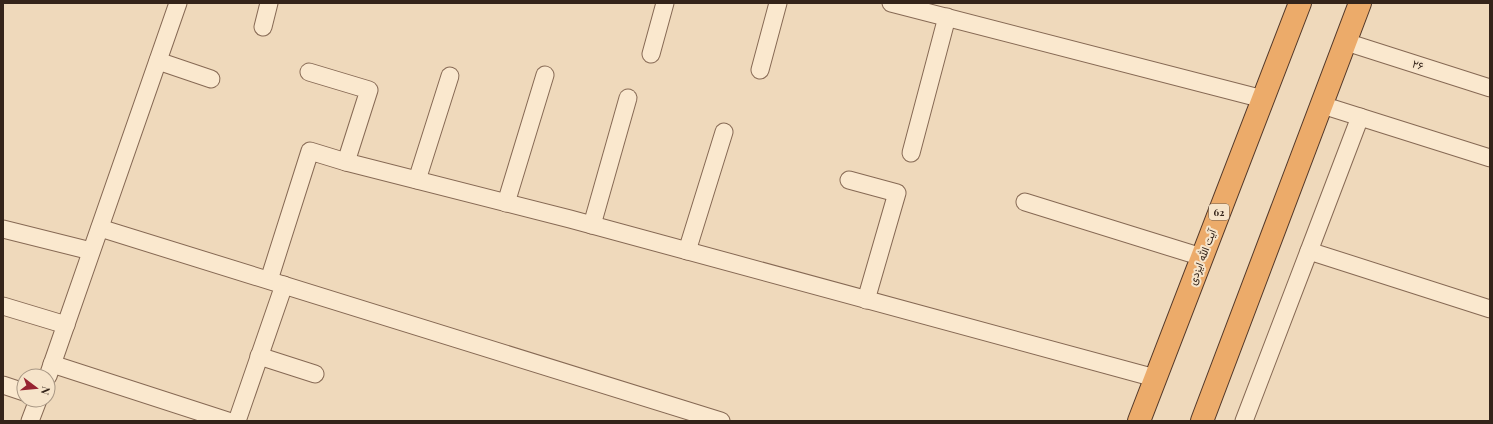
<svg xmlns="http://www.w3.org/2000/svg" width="1493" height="424" viewBox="0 0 1493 424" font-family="'Playfair Display',Vazirmatn,serif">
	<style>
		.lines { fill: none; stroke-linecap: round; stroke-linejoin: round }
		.minor-casing { stroke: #866954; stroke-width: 19 }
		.trunk-casing { stroke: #533829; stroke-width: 24 }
		.minor { stroke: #fae8ce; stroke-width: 17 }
		.trunk { stroke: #ecab6a; stroke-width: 22 }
		.labels { text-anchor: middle; stroke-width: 4; stroke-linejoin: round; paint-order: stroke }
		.shield { fill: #f6e4ca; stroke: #6e5e4f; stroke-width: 1 }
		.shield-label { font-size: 10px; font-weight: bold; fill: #34241a }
		.street-label { font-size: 11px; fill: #34241a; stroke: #f6e4ca }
	</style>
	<rect width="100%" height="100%" fill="#efd9bb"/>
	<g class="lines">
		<defs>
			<g id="minor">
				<polyline points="891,3 1263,99"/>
				<polyline points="263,27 269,3"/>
				<polyline points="1346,42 1490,88"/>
				<polyline points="651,54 665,3"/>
				<polyline points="158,61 211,79"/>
				<polyline points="760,70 778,3"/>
				<polyline points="309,72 369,90 346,162 570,219 1155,378"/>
				<polyline points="1322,105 1490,158"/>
				<polyline points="1360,117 1309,251 1490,309"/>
				<polyline points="911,153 947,17"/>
				<polyline points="417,180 450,76"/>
				<polyline points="849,180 897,193 866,300"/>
				<polyline points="1025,202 1202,257"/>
				<polyline points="506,203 545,75"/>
				<polyline points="592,225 628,98"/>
				<polyline points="100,228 721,421"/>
				<polyline points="3,229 91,251"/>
				<polyline points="687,251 724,132"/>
				<polyline points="269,280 310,151 346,162"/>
				<polyline points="3,306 66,325"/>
				<polyline points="259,356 315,374"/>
				<polyline points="52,364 228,421"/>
				<polyline points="48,376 178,3"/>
				<polyline points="3,385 24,392"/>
				<polyline points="30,421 38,400"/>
				<polyline points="237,421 284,285"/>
				<polyline points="1244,421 1309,251"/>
			</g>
			<g id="trunk">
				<polyline points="1139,421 1300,3"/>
				<polyline points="1202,421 1360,3"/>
			</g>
		</defs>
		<use href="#minor" class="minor-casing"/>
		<use href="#trunk" class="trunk-casing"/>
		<use href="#minor" class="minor"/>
		<use href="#trunk" class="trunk"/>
	</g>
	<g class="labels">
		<rect class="shield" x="1209" y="204" width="20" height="16" rx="3"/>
		<g class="shield-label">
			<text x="1219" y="216">62</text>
		</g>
		<g class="street-label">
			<text transform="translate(1418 65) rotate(18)" y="4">۲۶</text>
			<text transform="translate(1202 257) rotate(-69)" y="4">آیت الله ایزدی</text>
		</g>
	</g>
	<rect width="1493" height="424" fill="none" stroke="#34241a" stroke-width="8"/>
	<g transform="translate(36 388) rotate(106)"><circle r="19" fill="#f6e4ca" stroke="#a89784"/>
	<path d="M0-3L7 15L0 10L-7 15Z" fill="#972331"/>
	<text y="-6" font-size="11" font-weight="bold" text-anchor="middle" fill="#34241a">N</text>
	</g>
</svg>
